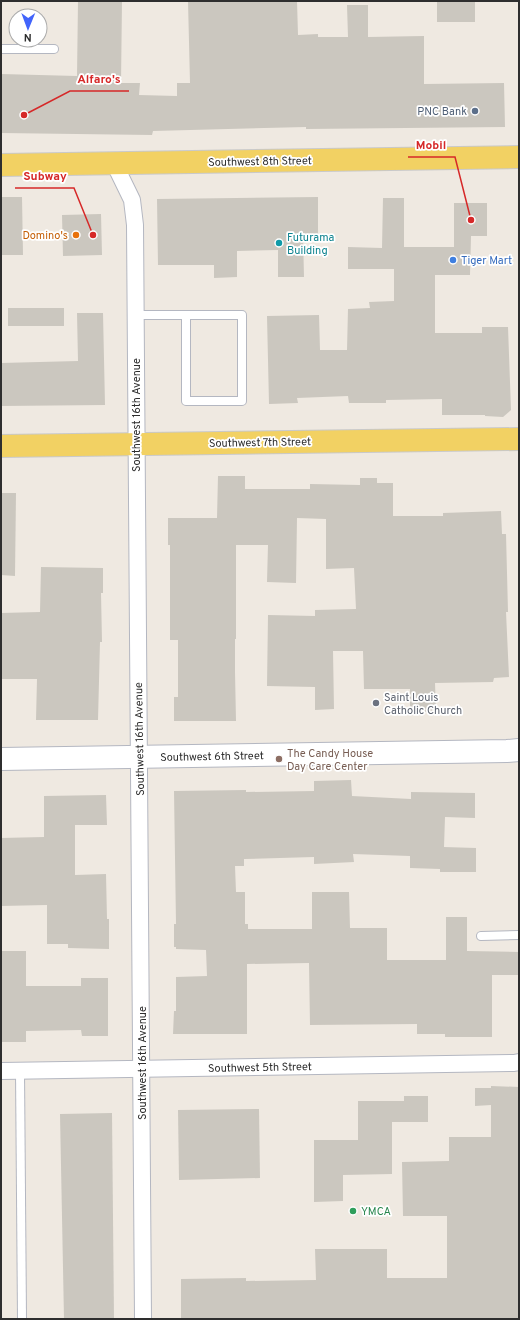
<svg xmlns="http://www.w3.org/2000/svg" width="520" height="1320" viewBox="0 0 520 1320" font-family="Overpass,sans-serif">
	<style>
		.building { fill: #cbc7bf }
		.lines { fill: none; stroke-linecap: round; stroke-linejoin: round }
		.lane-casing { stroke: #b4b7c1; stroke-width: 10 }
		.street-casing { stroke: #b4b7c1; stroke-width: 18 }
		.secondary-casing { stroke: #b4b7c1; stroke-width: 24 }
		.primary-casing { stroke: #c9c9c9; stroke-width: 24 }
		.lane { stroke: #fff; stroke-width: 8 }
		.street { stroke: #fff; stroke-width: 16 }
		.secondary { stroke: #fff; stroke-width: 22 }
		.primary { stroke: #f2d163; stroke-width: 22 }
		.service-dot { fill: #5c6f8a; stroke: #fff; stroke-width: 1.5 }
		.food-dot { fill: #e8710a; stroke: #fff; stroke-width: 1.5 }
		.culture-dot { fill: #0f9aa8; stroke: #fff; stroke-width: 1.5 }
		.shop-dot { fill: #3f7fe0; stroke: #fff; stroke-width: 1.5 }
		.worship-dot { fill: #6b7280; stroke: #fff; stroke-width: 1.5 }
		.education-dot { fill: #8d6e63; stroke: #fff; stroke-width: 1.5 }
		.leisure-dot { fill: #2e9e5b; stroke: #fff; stroke-width: 1.5 }
		.labels { text-anchor: middle; stroke-width: 3.5; stroke-linejoin: round; paint-order: stroke }
		.service-label { font-size: 11px; fill: #4e5e75; stroke: #fff; text-anchor: end }
		.street-label { font-size: 11px; fill: #2e2e2e; stroke: #fff }
		.food-label { font-size: 11px; fill: #c56008; stroke: #fff; text-anchor: end }
		.culture-label { font-size: 11px; fill: #0d838f; stroke: #fff; text-anchor: start }
		.shop-label { font-size: 11px; fill: #366cbe; stroke: #fff; text-anchor: start }
		.worship-label { font-size: 11px; fill: #5b616d; stroke: #fff; text-anchor: start }
		.education-label { font-size: 11px; fill: #785e54; stroke: #fff; text-anchor: start }
		.leisure-label { font-size: 11px; fill: #27864d; stroke: #fff; text-anchor: start }
		.leader { fill: none; stroke: #d62828; stroke-width: 1.5 }
		.callout-dot { fill: #d62828; stroke: #fff; stroke-width: 1.5 }
		.callout-label { font-size: 12px; text-anchor: middle; font-weight: bold; fill: #d62828; stroke: #fff; stroke-width: 3.5; stroke-linejoin: round; paint-order: stroke }
	</style>
	<rect width="100%" height="100%" fill="#efe9e1"/>
	<g class="building">
		<polygon points="78,1 122,1 121,83 140,83 139,95 177,96 177,83 190,83 188,1 297,1 298,35 318,34 318,37 348,37 347,5 368,5 368,37 424,36 424,84 504,83 505,127 306,129 306,127 153,131 152,135 1,133 1,74 77,76"/>
		<rect x="437" y="1" width="38" height="21"/>
		<polygon points="1,197 22,197 23,255 1,255"/>
		<polygon points="318,197 318,235 303,235 304,277 278,277 278,250 237,251 237,277 214,278 214,265 158,265 157,199"/>
		<polygon points="383,198 404,198 404,247 454,247 454,203 487,203 487,236 471,236 470,275 435,275 435,333 482,333 482,327 508,327 511,410 503,417 485,416 485,415 442,415 442,399 386,400 386,403 349,403 348,396 297,398 298,403 269,404 267,316 319,315 320,350 347,350 348,309 370,308 369,302 394,301 394,269 348,269 348,247 382,248"/>
		<polygon points="101,214 102,255 63,256 62,215"/>
		<rect x="8" y="308" width="56" height="18"/>
		<polygon points="77,313 103,313 105,405 1,406 1,363 78,361"/>
		<polygon points="218,476 245,476 245,489 310,489 310,484 360,485 360,478 377,478 377,483 393,483 393,516 443,516 443,513 501,511 502,534 506,534 508,612 506,612 509,677 494,678 493,682 435,683 436,712 410,712 410,689 364,689 363,651 333,651 334,709 315,710 315,687 267,686 268,615 315,616 315,610 356,609 354,568 326,569 326,519 297,518 296,583 267,582 268,545 236,545 236,639 235,639 235,672 236,721 174,721 174,697 178,697 178,640 170,640 170,545 168,545 168,518 217,518"/>
		<polygon points="1,493 16,493 15,576 1,575"/>
		<polygon points="41,567 103,568 103,593 101,593 102,642 100,642 98,720 36,720 37,679 1,679 1,613 40,612"/>
		<polygon points="351,780 352,796 411,799 411,792 475,793 475,818 445,817 444,847 476,848 476,872 440,872 440,869 410,868 410,856 353,854 354,862 314,864 314,857 244,859 244,866 235,866 236,892 245,892 245,924 248,924 248,929 312,929 312,892 349,892 350,928 387,928 387,960 446,960 446,917 467,917 467,951 519,952 519,975 492,975 492,1037 445,1037 445,1034 417,1034 417,1024 310,1025 309,963 247,964 247,1034 173,1034 174,1011 176,1011 176,977 207,976 206,950 176,949 176,947 174,947 174,924 176,924 174,791 246,790 246,792 314,791 314,781"/>
		<polygon points="106,795 107,825 75,825 75,875 106,874 107,919 109,919 109,949 68,948 68,944 47,944 47,905 1,906 1,838 44,837 44,796"/>
		<polygon points="1,951 26,951 26,986 81,986 81,978 108,978 108,1036 82,1036 81,1030 26,1031 26,1042 1,1042"/>
		<polygon points="491,1086 519,1087 519,1319 181,1319 181,1279 246,1278 246,1281 316,1280 315,1249 387,1249 387,1278 447,1278 447,1216 403,1216 402,1162 449,1161 449,1137 491,1137 491,1105 475,1106 475,1088 491,1088"/>
		<polygon points="404,1096 428,1096 428,1122 392,1122 392,1174 343,1175 343,1201 314,1202 314,1140 358,1140 358,1101 404,1101"/>
		<polygon points="259,1109 260,1178 179,1180 178,1110"/>
		<polygon points="112,1113 114,1319 64,1319 60,1114"/>
	</g>
	<g class="lines">
		<defs>
			<g id="lane">
				<polyline points="1,49 54,49"/>
				<polyline points="135,315 242,315 242,401 186,401 186,315"/>
				<polyline points="481,936 519,935"/>
				<polyline points="20,1071 22,1319"/>
			</g>
			<g id="street">
				<polyline points="114,163 132,200 135,225 143,1319"/>
				<polyline points="1,1071 514,1063 519,1062"/>
			</g>
			<polyline id="secondary" points="1,759 507,751 519,750"/>
			<g id="primary">
				<polyline points="1,165 519,157"/>
				<polyline points="1,446 519,439"/>
			</g>
		</defs>
		<use href="#lane" class="lane-casing"/>
		<use href="#street" class="street-casing"/>
		<use href="#secondary" class="secondary-casing"/>
		<use href="#primary" class="primary-casing"/>
		<use href="#lane" class="lane"/>
		<use href="#street" class="street"/>
		<use href="#secondary" class="secondary"/>
		<use href="#primary" class="primary"/>
	</g>
	<circle class="service-dot" cx="475" cy="111" r="4"/>
	<circle class="food-dot" cx="76" cy="235" r="4"/>
	<circle class="culture-dot" cx="279" cy="243" r="4"/>
	<circle class="shop-dot" cx="453" cy="260" r="4"/>
	<circle class="worship-dot" cx="376" cy="703" r="4"/>
	<circle class="education-dot" cx="279" cy="759" r="4"/>
	<circle class="leisure-dot" cx="353" cy="1211" r="4"/>
	<g class="labels">
		<g class="service-label">
			<text x="467" y="115">PNC Bank</text>
		</g>
		<g class="street-label">
			<text transform="translate(260 161) rotate(-1)" y="4">Southwest 8th Street</text>
			<text transform="translate(136 415) rotate(-90)" y="4">Southwest 16th Avenue</text>
			<text transform="translate(260 442) rotate(-1)" y="4">Southwest 7th Street</text>
			<text transform="translate(139 739) rotate(-91)" y="4">Southwest 16th Avenue</text>
			<text transform="translate(212 756) rotate(-1)" y="4">Southwest 6th Street</text>
			<text transform="translate(142 1063) rotate(-90)" y="4">Southwest 16th Avenue</text>
			<text transform="translate(260 1067) rotate(-1)" y="4">Southwest 5th Street</text>
		</g>
		<g class="food-label">
			<text x="68" y="239">Domino's</text>
		</g>
		<g class="culture-label">
			<text x="287" y="241">Futurama<tspan x="287" dy="13">Building</tspan></text>
		</g>
		<g class="shop-label">
			<text x="461" y="264">Tiger Mart</text>
		</g>
		<g class="worship-label">
			<text x="384" y="701">Saint Louis<tspan x="384" dy="13">Catholic Church</tspan></text>
		</g>
		<g class="education-label">
			<text x="287" y="757">The Candy House<tspan x="287" dy="13">Day Care Center</tspan></text>
		</g>
		<g class="leisure-label">
			<text x="361" y="1215">YMCA</text>
		</g>
	</g>
	<path class="leader" d="M24 115L70 91H129M471 220L455 157H408M93 235L74 188H15"/>
	<g class="callout-dot">
		<circle cx="24" cy="115" r="4"/>
		<circle cx="471" cy="220" r="4"/>
		<circle cx="93" cy="235" r="4"/>
	</g>
	<g class="callout-label">
		<text x="99" y="83">Alfaro's</text>
		<text x="431" y="149">Mobil</text>
		<text x="45" y="180">Subway</text>
	</g>
	<rect width="520" height="1320" fill="none" stroke="#2e2e2e" stroke-width="4"/>
	<g transform="translate(28 28) rotate(181)"><circle r="19" fill="#ffffff" stroke="#ababab"/>
	<path d="M0-3L7 15L0 10L-7 15Z" fill="#4264fb"/>
	<text y="-6" font-size="11" font-weight="bold" text-anchor="middle" fill="#2e2e2e">N</text>
	</g>
</svg>
